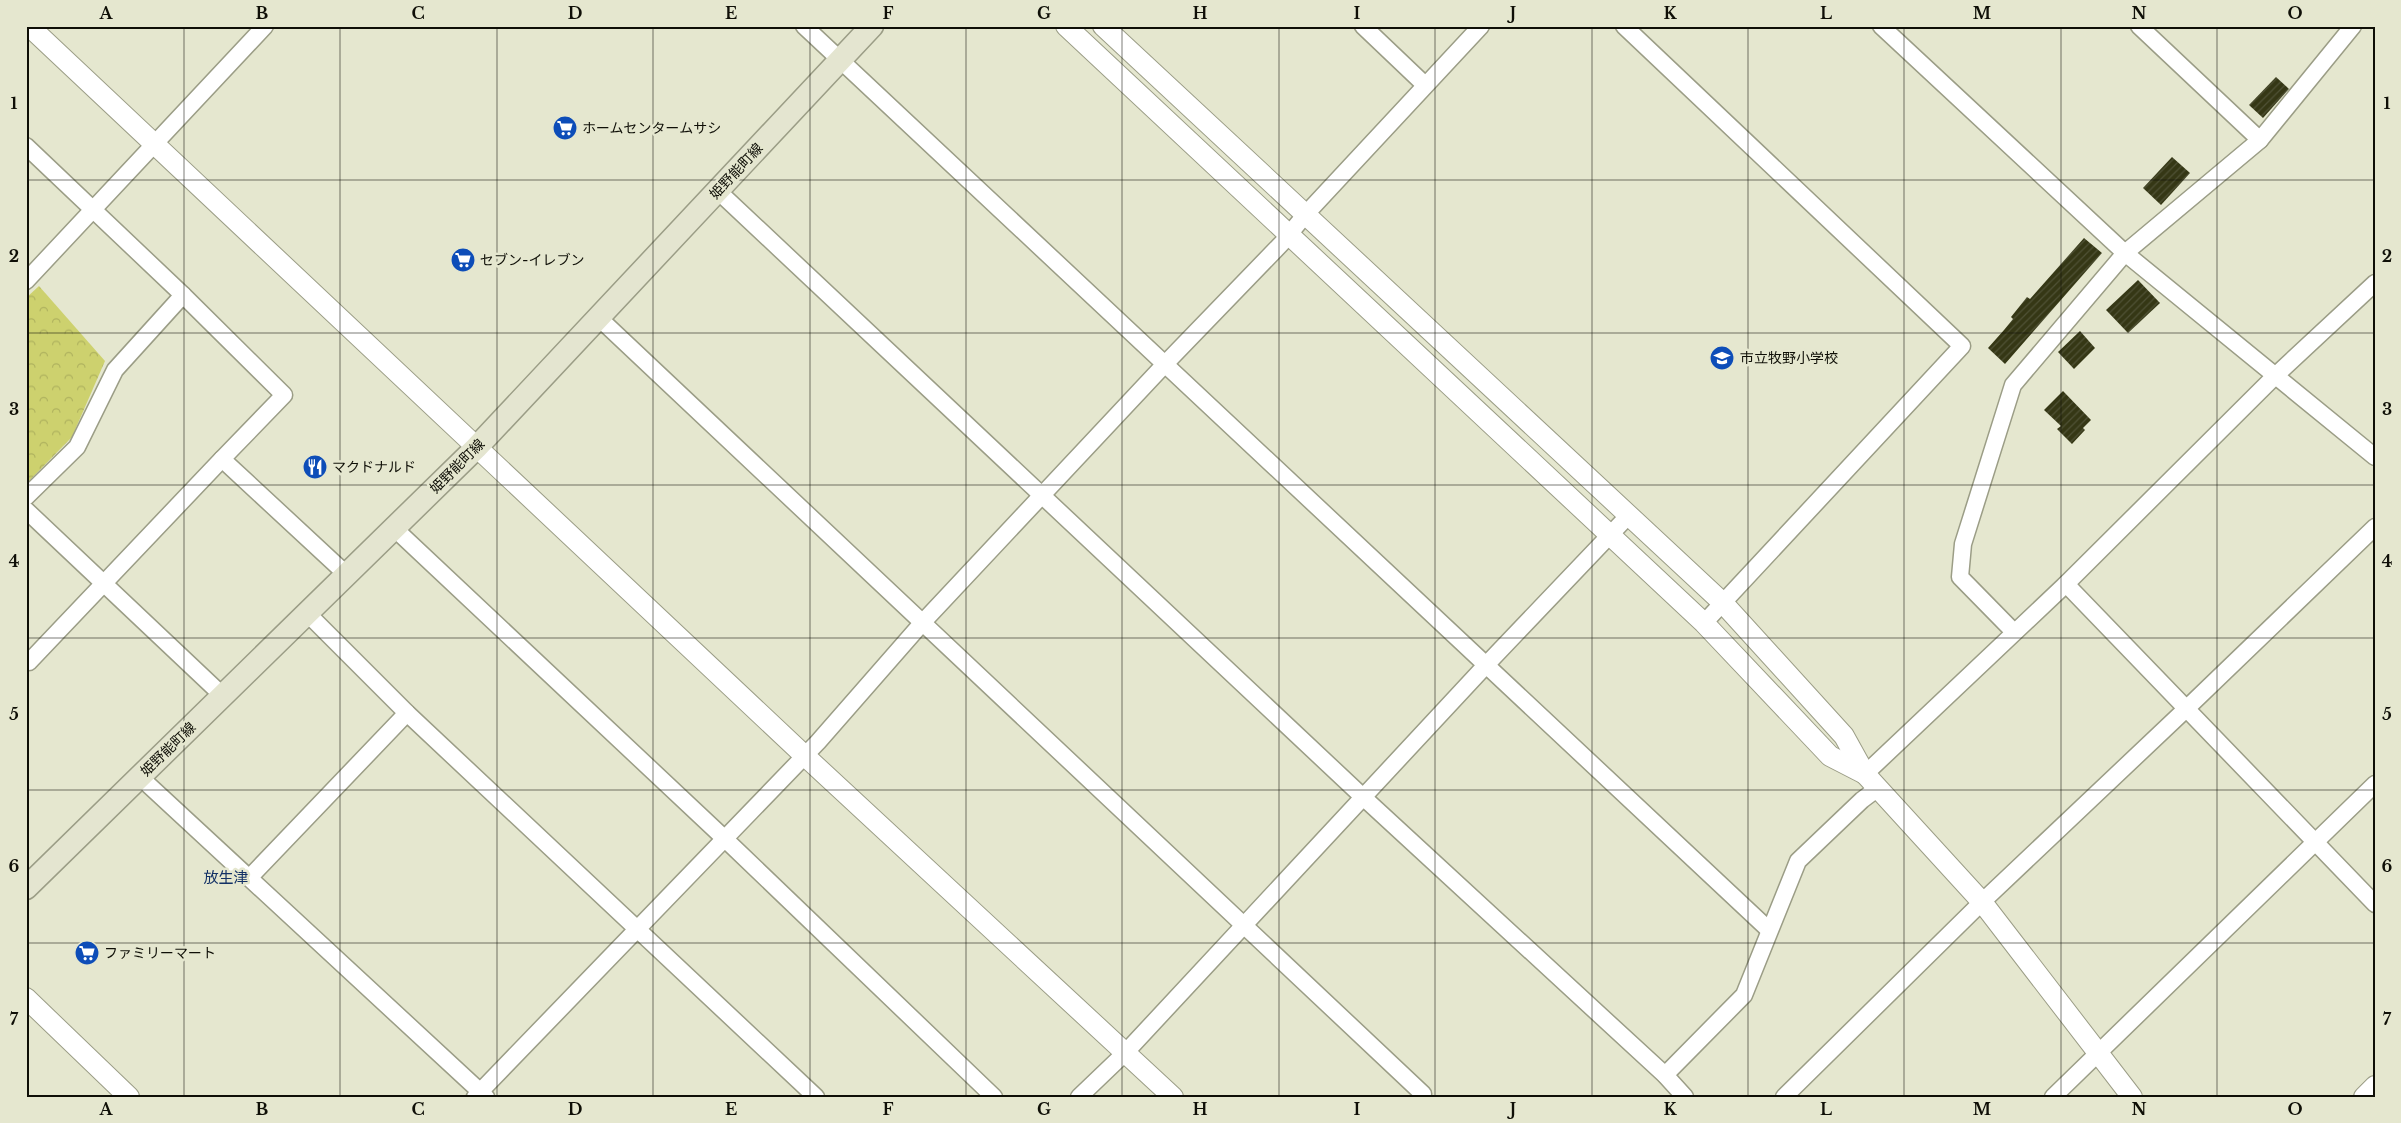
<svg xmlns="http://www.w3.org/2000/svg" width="2401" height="1123" viewBox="0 0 2401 1123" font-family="'Libre Baskerville','Noto Sans JP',serif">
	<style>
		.park { fill: url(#park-crowns) }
		.building { fill: url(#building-hatch) }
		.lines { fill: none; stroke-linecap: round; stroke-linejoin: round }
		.minor-casing { stroke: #9b9d86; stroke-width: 19 }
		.tertiary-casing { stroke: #9b9d86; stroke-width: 22 }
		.secondary-casing { stroke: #9b9d86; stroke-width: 25 }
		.minor { stroke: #fff; stroke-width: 16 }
		.tertiary { stroke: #fff; stroke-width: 20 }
		.secondary { stroke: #e4e5d0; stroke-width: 22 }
		.grid { fill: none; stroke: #0f0f07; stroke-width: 1; stroke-opacity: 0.55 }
		.labels { text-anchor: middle; stroke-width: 5; stroke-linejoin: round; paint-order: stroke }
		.poi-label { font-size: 14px; fill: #0f0f07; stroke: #e5e7cf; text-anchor: start }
		.street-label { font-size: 14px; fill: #0f0f07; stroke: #e5e7cf }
		.neighbourhood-label { font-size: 15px; fill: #123065; stroke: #e5e7cf }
		.neatline { fill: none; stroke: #0f0f07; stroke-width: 2 }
		.grid-label { font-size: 16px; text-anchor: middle; font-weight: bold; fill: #0f0f07 }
	</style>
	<defs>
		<pattern id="park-crowns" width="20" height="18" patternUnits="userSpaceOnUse" patternTransform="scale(1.25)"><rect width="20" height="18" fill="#cdd16e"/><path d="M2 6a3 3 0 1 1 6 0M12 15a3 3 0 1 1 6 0" fill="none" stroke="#afb25e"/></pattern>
		<pattern id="building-hatch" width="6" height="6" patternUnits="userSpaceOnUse" patternTransform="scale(1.25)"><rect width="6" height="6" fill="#353715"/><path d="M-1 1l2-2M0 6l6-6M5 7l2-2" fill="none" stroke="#4f5135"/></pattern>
	</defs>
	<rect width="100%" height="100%" fill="#e5e7cf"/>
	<polygon class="park" points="39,286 105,361 72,437 26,484 26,298"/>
	<g class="building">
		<polygon points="2276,77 2289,89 2263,118 2249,105"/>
		<polygon points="2172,157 2190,173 2161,205 2143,188"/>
		<polygon points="2084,238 2102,253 2005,364 1988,348 2004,330 2013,319 2011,317 2027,297 2030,299"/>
		<polygon points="2138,280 2160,303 2128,333 2106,310"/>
		<polygon points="2080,331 2095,348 2074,369 2058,352"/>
		<polygon points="2063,391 2091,420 2083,428 2085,430 2072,444 2057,429 2061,426 2044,410"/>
	</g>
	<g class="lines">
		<defs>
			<g id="minor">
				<polyline points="804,26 1769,930"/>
				<polyline points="1363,26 1425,85"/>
				<polyline points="1624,26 1962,346 1704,623"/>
				<polyline points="1881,26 2125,253 2375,457"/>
				<polyline points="2139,26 2260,140"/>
				<polyline points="26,146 183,295 284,395 222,459 346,574"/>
				<polyline points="718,191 1363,797 1665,1075 1685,1097"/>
				<polyline points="26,281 265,26"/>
				<polyline points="599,318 1423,1094"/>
				<polyline points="26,497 77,447 115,370 183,295"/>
				<polyline points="26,510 223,696"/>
				<polyline points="394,528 725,839 994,1097"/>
				<polyline points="2066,584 2375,904"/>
				<polyline points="307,613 407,713 816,1097"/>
				<polyline points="2014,632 1960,577 1963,544 2013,385 2125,253 2260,140 2353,26"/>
				<polyline points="26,659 29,662 222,459"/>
				<polyline points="1865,774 2066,584 2275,376 2375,283"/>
				<polyline points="140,777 486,1097"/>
				<polyline points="250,877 407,713"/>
				<polyline points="1665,1075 1744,995 1798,861 1862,800 1878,788"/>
				<polyline points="475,1097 818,742 923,622 1165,364 1282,243 1305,215 1481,26"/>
				<polyline points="1079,1097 1126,1052 1487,664 1629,515"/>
				<polyline points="1784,1097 1982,902 2186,709 2375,527"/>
				<polyline points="2053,1097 2375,784"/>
			</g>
			<g id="tertiary">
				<polyline points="29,26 805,756 1173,1097"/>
				<polyline points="1066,26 1704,623 1830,756 1865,774"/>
				<polyline points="1103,26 1723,603 1844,736 1865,774 1982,902 2132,1097"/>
				<polyline points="26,998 129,1097"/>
				<polyline points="2364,1097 2375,1086"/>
			</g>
			<polyline id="secondary" points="26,888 476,448 872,26"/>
		</defs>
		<use href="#minor" class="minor-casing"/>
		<use href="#tertiary" class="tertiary-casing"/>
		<use href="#secondary" class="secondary-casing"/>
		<use href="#minor" class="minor"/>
		<use href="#tertiary" class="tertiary"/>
		<use href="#secondary" class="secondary"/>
	</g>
	<path class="grid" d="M184,26V1097M340,26V1097M497,26V1097M653,26V1097M810,26V1097M966,26V1097M1122,26V1097M1279,26V1097M1435,26V1097M1592,26V1097M1748,26V1097M1904,26V1097M2061,26V1097M2217,26V1097M26,180H2375M26,333H2375M26,485H2375M26,638H2375M26,790H2375M26,943H2375"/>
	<defs>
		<symbol id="supermarket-disc" viewBox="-11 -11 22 22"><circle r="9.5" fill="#0d4db8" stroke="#e5e7cf"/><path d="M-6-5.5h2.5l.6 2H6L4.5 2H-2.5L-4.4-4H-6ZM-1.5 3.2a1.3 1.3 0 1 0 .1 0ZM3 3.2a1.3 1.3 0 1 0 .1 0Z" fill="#fff"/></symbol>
		<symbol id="school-disc" viewBox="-11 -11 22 22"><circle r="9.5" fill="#0d4db8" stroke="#e5e7cf"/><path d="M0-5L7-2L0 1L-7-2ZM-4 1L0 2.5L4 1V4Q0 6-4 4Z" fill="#fff"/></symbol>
		<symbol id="restaurant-disc" viewBox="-11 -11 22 22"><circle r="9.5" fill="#0d4db8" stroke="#e5e7cf"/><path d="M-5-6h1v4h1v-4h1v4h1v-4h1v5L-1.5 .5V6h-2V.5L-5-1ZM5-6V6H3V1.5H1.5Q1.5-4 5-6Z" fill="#fff"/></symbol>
	</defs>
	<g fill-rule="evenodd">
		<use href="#supermarket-disc" x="551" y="114" width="28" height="28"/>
		<use href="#supermarket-disc" x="449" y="246" width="28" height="28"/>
		<use href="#school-disc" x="1708" y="344" width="28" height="28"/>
		<use href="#restaurant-disc" x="301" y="453" width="28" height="28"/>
		<use href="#supermarket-disc" x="73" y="939" width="28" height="28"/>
	</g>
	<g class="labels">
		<g class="poi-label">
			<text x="582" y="133">ホームセンタームサシ</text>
			<text x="480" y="265">セブン-イレブン</text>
			<text x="1740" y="363">市立牧野小学校</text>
			<text x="332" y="472">マクドナルド</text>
			<text x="104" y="958">ファミリーマート</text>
		</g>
		<g class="street-label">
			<text transform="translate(736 171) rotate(-47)" y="5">姫野能町線</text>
			<text transform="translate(457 466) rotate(-45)" y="5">姫野能町線</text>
			<text transform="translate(168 749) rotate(-44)" y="5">姫野能町線</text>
		</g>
		<g class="neighbourhood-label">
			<text x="226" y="883">放生津</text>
		</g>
	</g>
	<rect width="2401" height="1123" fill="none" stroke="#e5e7cf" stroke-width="55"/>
	<rect x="28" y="28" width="2346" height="1068" class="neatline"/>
	<g class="grid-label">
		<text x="106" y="19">A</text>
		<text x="262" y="19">B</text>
		<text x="418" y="19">C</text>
		<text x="575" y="19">D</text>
		<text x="731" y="19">E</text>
		<text x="888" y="19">F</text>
		<text x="1044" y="19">G</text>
		<text x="1200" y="19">H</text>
		<text x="1357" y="19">I</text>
		<text x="1513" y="19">J</text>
		<text x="1670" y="19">K</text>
		<text x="1826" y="19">L</text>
		<text x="1982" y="19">M</text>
		<text x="2139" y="19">N</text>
		<text x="2295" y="19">O</text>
		<text x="14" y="109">1</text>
		<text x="2387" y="109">1</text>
		<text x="14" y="262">2</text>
		<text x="2387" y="262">2</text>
		<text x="14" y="415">3</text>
		<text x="2387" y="415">3</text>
		<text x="14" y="567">4</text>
		<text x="2387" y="567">4</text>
		<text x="14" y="720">5</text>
		<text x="2387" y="720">5</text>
		<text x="14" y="872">6</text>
		<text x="2387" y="872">6</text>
		<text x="14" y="1025">7</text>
		<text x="2387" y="1025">7</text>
		<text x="106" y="1115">A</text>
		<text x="262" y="1115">B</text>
		<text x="418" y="1115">C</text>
		<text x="575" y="1115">D</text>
		<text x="731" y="1115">E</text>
		<text x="888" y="1115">F</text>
		<text x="1044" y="1115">G</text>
		<text x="1200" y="1115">H</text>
		<text x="1357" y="1115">I</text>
		<text x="1513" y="1115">J</text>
		<text x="1670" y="1115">K</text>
		<text x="1826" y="1115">L</text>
		<text x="1982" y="1115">M</text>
		<text x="2139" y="1115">N</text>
		<text x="2295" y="1115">O</text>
	</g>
</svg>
